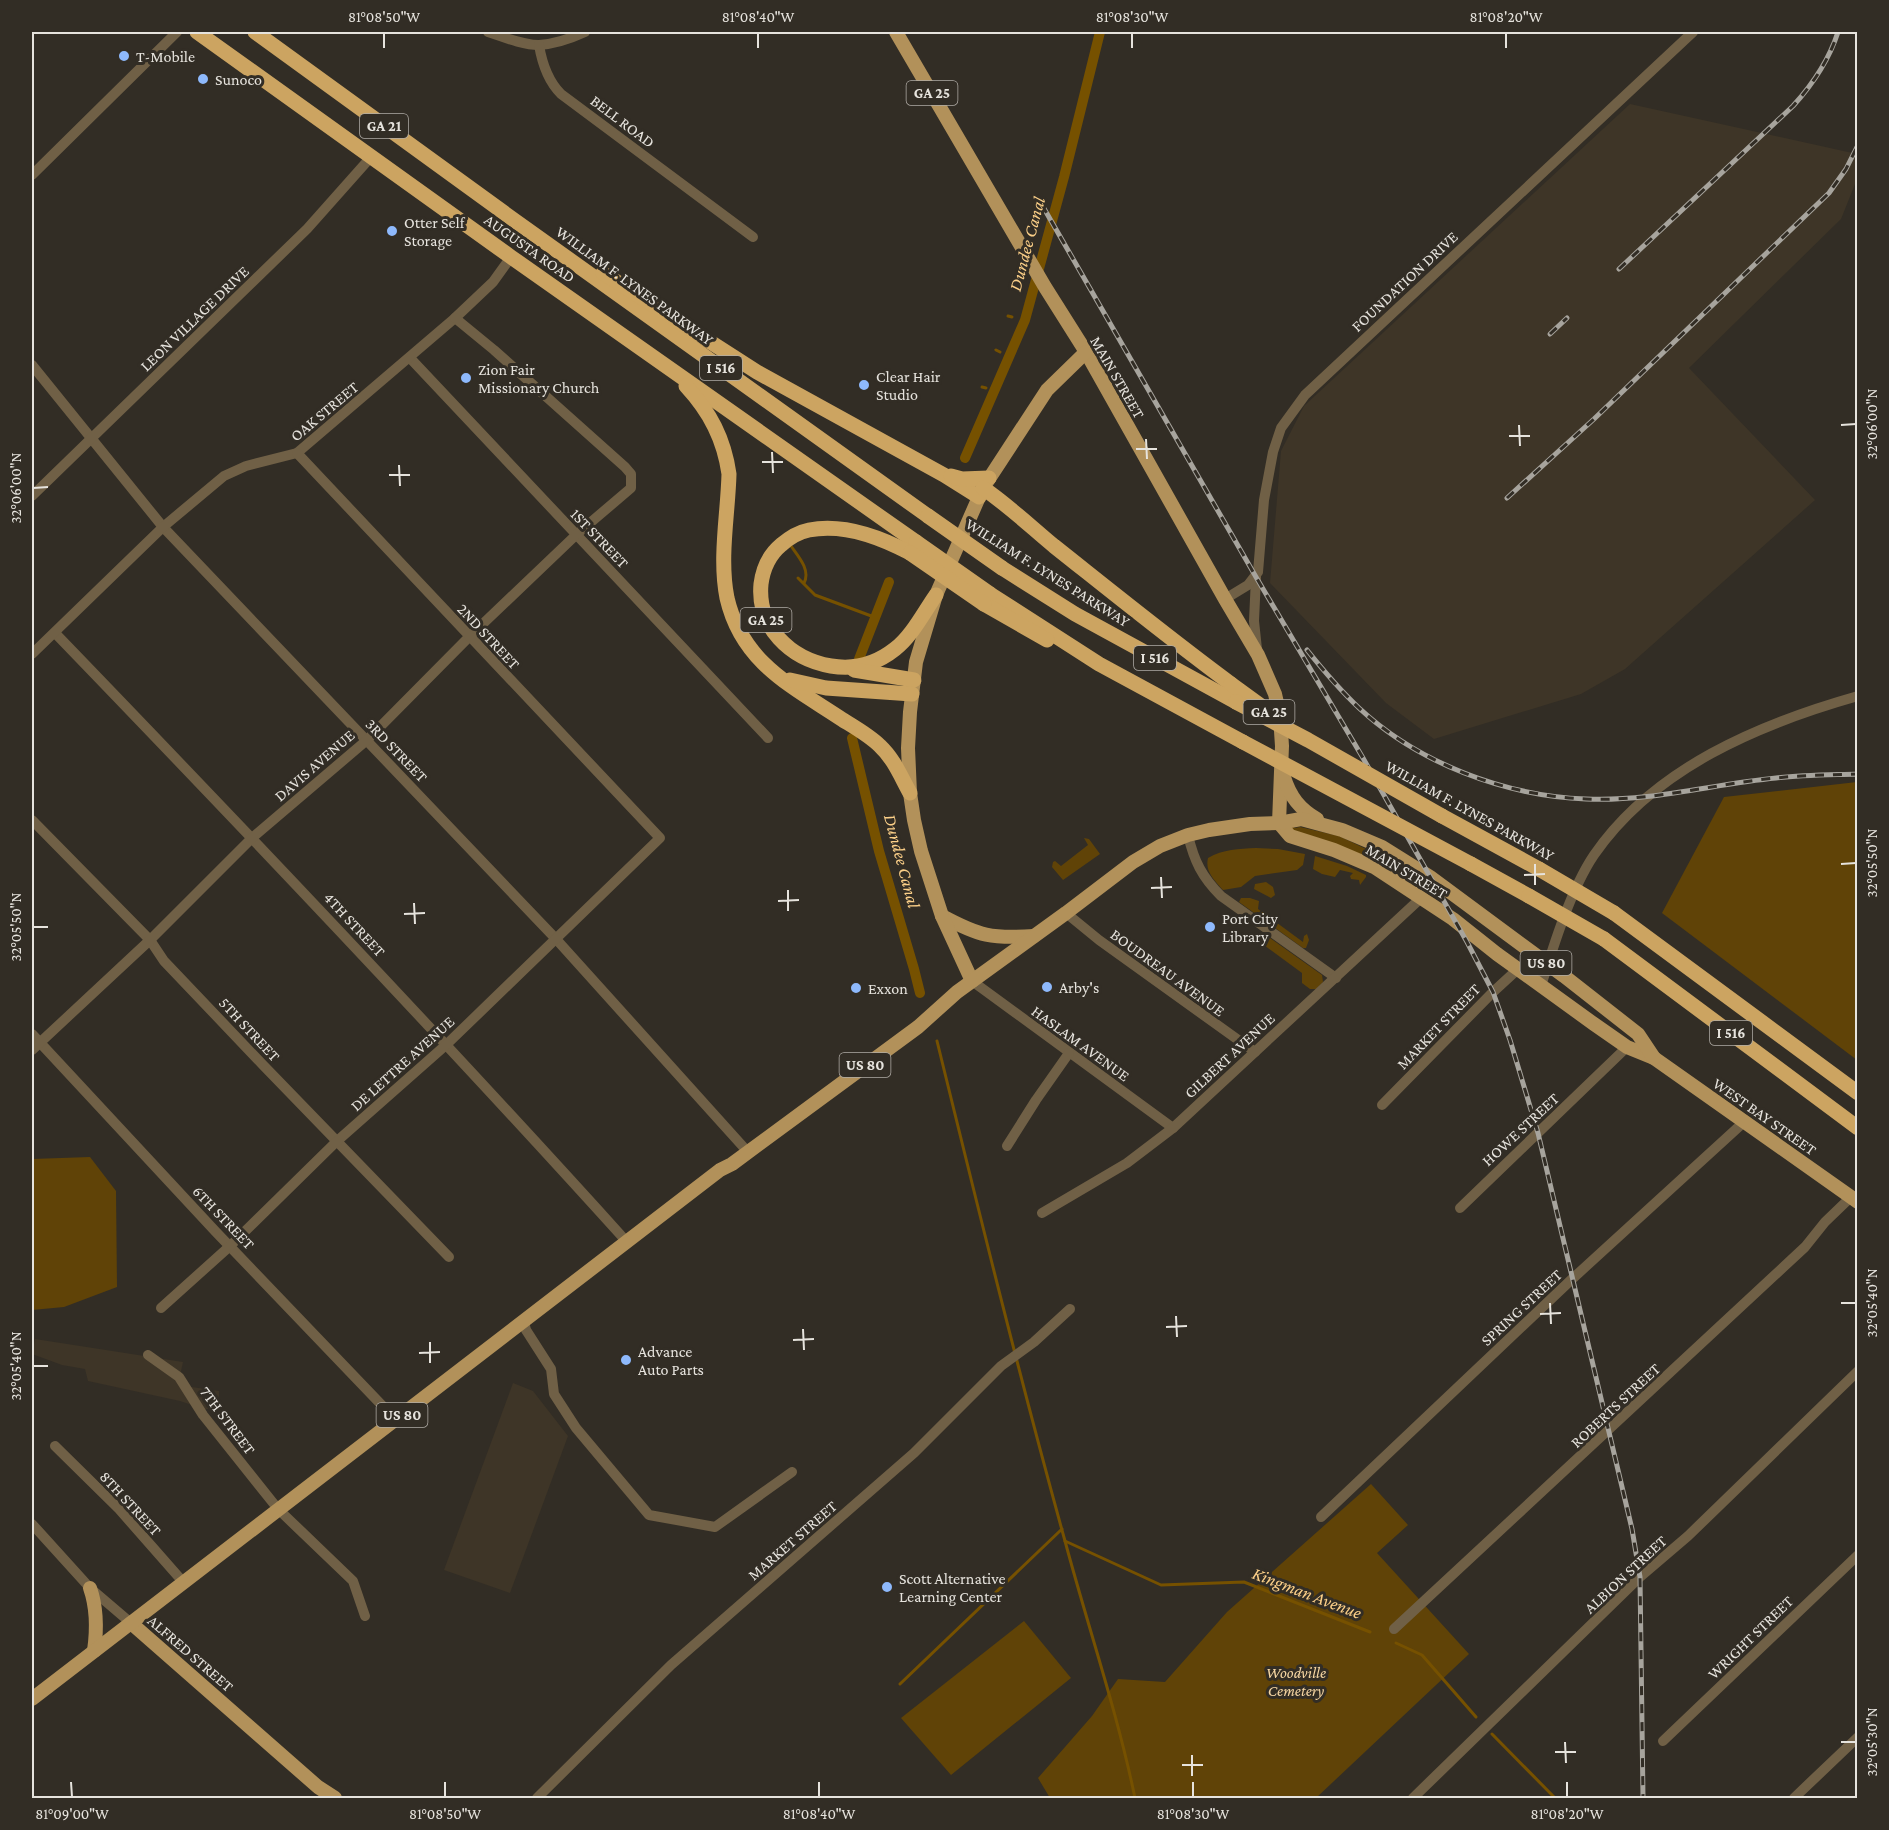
<svg xmlns="http://www.w3.org/2000/svg" width="1889" height="1830" viewBox="0 0 1889 1830" font-family="'Crimson Pro',serif">
	<style>
		.built { fill: #3e3527 }
		.green { fill: #604307 }
		.lines { fill: none; stroke-linecap: round; stroke-linejoin: round }
		.stream { stroke: #765100; stroke-width: 3 }
		.canal { stroke: #765100; stroke-width: 10 }
		.minor { stroke: #706046; stroke-width: 10 }
		.major { stroke: #b2915a; stroke-width: 14 }
		.highway { stroke: #cca461; stroke-width: 15 }
		.rail-casing { stroke: #a7a49d; stroke-width: 5 }
		.rail { stroke: #322d25; stroke-width: 3; stroke-dasharray: 9; stroke-linecap: butt }
		.highway-bridge { stroke: #cca461; stroke-width: 15 }
		.ticks { fill: none; stroke: #e6e3dd; stroke-width: 2 }
		.poi-dot { fill: #8eb9fc; stroke: #322d25; stroke-width: 2 }
		.labels { text-anchor: middle; stroke-width: 6; stroke-linejoin: round; paint-order: stroke }
		.shield { fill: #322d25; stroke: #b0aca6; stroke-width: 1.5 }
		.shield-label { font-size: 15px; font-weight: bold; fill: #e6e3dd }
		.poi-label { font-size: 16px; fill: #e6e3dd; stroke: #322d25; text-anchor: start }
		.street-label { font-size: 16px; fill: #e6e3dd; stroke: #322d25 }
		.park-label { font-size: 16px; font-style: italic; fill: #f6d6a2; stroke: #322d25 }
		.water-label { font-size: 18px; font-style: italic; fill: #fbcf88; stroke: #322d25 }
		.neatline { fill: none; stroke: #e6e3dd; stroke-width: 2 }
		.ticks-label { font-size: 15px; text-anchor: middle; fill: #e6e3dd }
	</style>
	<rect width="100%" height="100%" fill="#322d25"/>
	<g class="built">
		<polygon points="1630,104 1857,154 1857,179 1841,219 1689,368 1815,500 1625,669 1581,694 1434,739 1386,703 1270,583 1281,451 1304,406"/>
		<polygon points="35,1339 183,1362 178,1385 219,1391 219,1409 204,1409 180,1401 88,1381 85,1369 62,1365 32,1354"/>
		<polygon points="513,1383 533,1391 568,1436 510,1593 444,1570"/>
	</g>
	<g class="green">
		<polygon points="1857,782 1858,782 1857,1060 1662,913 1724,797"/>
		<polygon points="1291,825 1295,828 1300,827 1339,836 1389,860 1388,863 1293,832"/>
		<polygon points="1084,838 1089,839 1100,854 1063,880 1052,867 1053,862 1055,861 1061,866 1088,845"/>
		<path d="M1256,848L1278,849L1305,854L1303,865L1297,870L1255,876L1241,887L1223,890L1221,888C1213,878 1205,871 1208,858C1223,849 1239,849 1256,848Z"/>
		<polygon points="1315,856 1347,866 1366,875 1366,877 1360,885 1359,880 1351,879 1350,876 1353,873 1340,870 1335,877 1322,874 1313,869"/>
		<polygon points="1266,882 1273,887 1275,895 1271,898 1254,889 1255,884"/>
		<polygon points="1241,898 1250,898 1259,901 1258,909 1303,942 1304,936 1307,934 1309,940 1306,948 1303,948 1239,902"/>
		<polygon points="1259,933 1263,933 1322,975 1323,982 1316,989 1310,989 1302,983 1302,973 1257,940 1253,945 1252,941"/>
		<polygon points="90,1157 116,1191 117,1287 64,1307 32,1310 32,1159"/>
		<polygon points="1371,1484 1408,1525 1377,1553 1469,1654 1316,1798 1050,1798 1038,1778 1092,1716 1118,1679 1165,1682 1227,1612"/>
		<polygon points="1024,1621 1071,1678 951,1775 901,1718"/>
	</g>
	<g class="lines">
		<g class="stream">
			<polyline points="1008,316 1012,317"/>
			<polyline points="996,350 1000,352"/>
			<polyline points="982,387 986,388"/>
			<path d="M791,546C798,556 811,570 804,583"/>
			<polyline points="798,578 815,595 874,617"/>
			<path d="M937,1041C978,1208 1019,1375 1065,1541C1088,1627 1117,1711 1135,1798"/>
			<polyline points="1065,1541 1161,1585 1244,1582 1370,1632"/>
			<polyline points="1396,1643 1422,1655 1476,1717"/>
			<polyline points="900,1684 1062,1529"/>
			<polyline points="1492,1734 1555,1798"/>
		</g>
		<g class="canal">
			<polyline points="965,458 1025,320 1064,177 1100,32"/>
			<polyline points="859,659 889,582"/>
			<polyline points="852,738 879,851 914,969 920,993"/>
		</g>
		<g class="minor">
			<path d="M488,32C503,37 523,45 539,45C553,44 572,38 585,32"/>
			<path d="M539,45C542,63 548,81 561,94L753,237"/>
			<polyline points="32,175 177,32"/>
			<polyline points="410,358 768,738"/>
			<polyline points="32,365 163,527 556,939 747,1151"/>
			<polyline points="32,496 307,229 371,157"/>
			<polyline points="1256,577 1254,621 1257,649"/>
			<polyline points="1225,599 1248,585 1258,572 1264,500 1273,452 1281,428 1305,395 1693,32"/>
			<path d="M55,633C248,833 440,1035 627,1242"/>
			<polyline points="32,654 163,527 224,476 246,466 297,453 455,318 493,282 511,257"/>
			<polyline points="32,820 150,940 164,961 263,1065 449,1257"/>
			<path d="M1188,835C1194,861 1202,877 1221,896L1336,978"/>
			<polyline points="1066,913 1099,940 1255,1052"/>
			<polyline points="972,981 1173,1128"/>
			<path d="M1541,986C1553,947 1571,889 1594,855C1654,768 1759,724 1858,696"/>
			<polyline points="32,1034 216,1232 396,1420"/>
			<polyline points="32,1050 150,940 252,838 367,740 469,637 577,534 631,488 631,474 625,467 494,350 455,318"/>
			<polyline points="1382,1105 1493,992 1518,969"/>
			<polyline points="1007,1146 1036,1100 1069,1053"/>
			<polyline points="1460,1208 1627,1047"/>
			<polyline points="1042,1213 1127,1163 1173,1128 1421,898"/>
			<polyline points="161,1308 230,1246 336,1142 447,1044 660,838 297,453"/>
			<polyline points="524,1322 526,1330 551,1369 554,1394 576,1428 649,1515 715,1527 792,1472"/>
			<polyline points="148,1355 179,1377 203,1415 278,1509 353,1581 365,1616"/>
			<polyline points="55,1446 119,1509 184,1583"/>
			<polyline points="1321,1517 1571,1280 1744,1122"/>
			<polyline points="32,1524 90,1588 131,1623"/>
			<polyline points="1394,1629 1805,1247 1825,1222 1851,1197"/>
			<polyline points="1663,1741 1858,1555"/>
			<polyline points="537,1798 671,1665 914,1453 1001,1366 1034,1342 1070,1309"/>
			<polyline points="1413,1798 1640,1577 1688,1536 1858,1371"/>
			<polyline points="1794,1798 1858,1737"/>
		</g>
		<g class="major">
			<polyline points="896,32 1045,287 1086,352 1225,599 1258,655 1275,694 1280,716 1282,746 1279,823 1290,836 1334,850 1374,867 1453,919 1497,954 1594,1024 1627,1047 1654,1058 1858,1202"/>
			<path d="M1284,777C1290,797 1300,809 1317,819"/>
			<path d="M942,916C979,936 992,939 1034,936"/>
			<polyline points="972,981 942,916 921,851 914,820 910,793 908,748 910,712 916,662 936,595 983,488 1047,390 1086,352"/>
			<path d="M90,1588C97,1608 97,1630 94,1651"/>
			<polyline points="131,1623 318,1787 335,1798"/>
			<polyline points="32,1699 720,1170 732,1164 918,1027 957,992 1066,913 1133,862 1160,846 1188,835 1209,830 1250,824 1279,823 1301,819 1342,830 1382,847 1430,877 1564,976 1638,1034 1654,1058"/>
		</g>
		<g class="highway">
			<polyline points="197,32 511,257 916,542"/>
			<polyline points="255,32 514,220 928,516"/>
			<polyline points="603,273 757,372 944,475 979,497"/>
			<path d="M686,386C710,412 724,439 729,474C728,514 719,558 727,598C742,663 792,686 843,720C856,728 870,736 880,746C894,759 901,777 910,793"/>
			<polyline points="951,476 962,479 989,478"/>
			<path d="M983,488C1009,506 1030,526 1054,546C1112,592 1170,639 1231,684"/>
			<path d="M910,553C880,537 844,523 809,530C799,532 789,538 781,545C769,555 763,569 761,584C757,627 790,659 831,666C854,670 876,664 895,649C912,636 924,612 936,595"/>
			<polyline points="1002,568 1075,614 1236,702"/>
			<polyline points="990,594 1099,664 1243,742"/>
			<polyline points="984,604 1047,640"/>
			<polyline points="854,670 914,680"/>
			<polyline points="790,680 826,688 912,694"/>
			<polyline points="1442,816 1539,869"/>
			<polyline points="1471,864 1529,896"/>
			<polyline points="1614,913 1858,1093"/>
			<polyline points="1604,939 1858,1128"/>
		</g>
		<defs>
			<g id="rail">
				<polyline points="1042,205 1256,577 1363,758 1467,942 1493,992 1510,1040 1538,1133 1632,1529 1640,1577 1643,1798"/>
				<path d="M1619,269L1793,106C1813,84 1829,60 1838,32"/>
				<polyline points="1550,334 1567,318"/>
				<polyline points="1507,498 1594,419 1829,193 1846,169 1858,145"/>
				<path d="M1307,650C1323,670 1340,690 1359,708C1418,763 1505,796 1586,799C1650,802 1713,784 1776,778C1803,775 1830,775 1858,774"/>
			</g>
		</defs>
		<use href="#rail" class="rail-casing"/>
		<use href="#rail" class="rail"/>
		<g class="highway-bridge">
			<polyline points="928,516 1002,568"/>
			<polyline points="916,542 990,594"/>
			<polyline points="910,553 984,604"/>
			<polyline points="1231,684 1264,708"/>
			<polyline points="1236,702 1308,740 1442,816"/>
			<polyline points="1243,742 1471,864"/>
			<polyline points="1539,869 1614,913"/>
			<polyline points="1529,896 1604,939"/>
		</g>
	</g>
	<path class="ticks" d="M384,33V48M758,33V48M1132,33V48M1506,33V48M1519,425L1520,446M1841,425L1856,424M1509,436H1530M1146,439L1147,459M1136,449H1157M772,452L773,473M762,462H783M399,465L400,486M389,475H410M33,488L48,487M1535,864V885M1841,864L1856,863M1524,875L1545,874M1161,877L1162,898M1151,888L1172,887M788,890V911M778,901L799,900M414,903L415,924M404,914L425,913M33,927H48M1550,1303L1551,1324M1841,1303H1856M1540,1314L1561,1313M1176,1316L1177,1337M1166,1327L1187,1326M803,1329L804,1350M793,1340L814,1339M430,1342V1363M419,1353L440,1352M33,1366H48M1565,1742L1566,1763M1841,1742H1856M1555,1752H1576M1192,1755V1776M1182,1765H1203M71,1782L72,1797M445,1782V1797M819,1782V1797M1193,1782V1797M1567,1782V1797"/>
	<g class="poi-dot">
		<circle cx="124" cy="56" r="6"/>
		<circle cx="203" cy="79" r="6"/>
		<circle cx="392" cy="231" r="6"/>
		<circle cx="466" cy="378" r="6"/>
		<circle cx="864" cy="385" r="6"/>
		<circle cx="1210" cy="927" r="6"/>
		<circle cx="1047" cy="987" r="6"/>
		<circle cx="856" cy="988" r="6"/>
		<circle cx="626" cy="1360" r="6"/>
		<circle cx="887" cy="1587" r="6"/>
	</g>
	<g class="labels">
		<g class="shield">
			<rect x="906.5" y="81" width="51" height="24" rx="4.5"/>
			<rect x="360" y="114" width="48" height="24" rx="4.5"/>
			<rect x="700" y="356" width="42" height="24" rx="4.5"/>
			<rect x="740.5" y="608" width="51" height="24" rx="4.5"/>
			<rect x="1134" y="646" width="42" height="24" rx="4.5"/>
			<rect x="1243.5" y="700" width="51" height="24" rx="4.5"/>
			<rect x="1520.5" y="951" width="51" height="24" rx="4.5"/>
			<rect x="1710" y="1021" width="42" height="24" rx="4.5"/>
			<rect x="839.5" y="1053" width="51" height="24" rx="4.5"/>
			<rect x="376.5" y="1403" width="51" height="24" rx="4.5"/>
		</g>
		<g class="shield-label">
			<text x="932" y="98">GA 25</text>
			<text x="384" y="131">GA 21</text>
			<text x="721" y="373">I 516</text>
			<text x="766" y="625">GA 25</text>
			<text x="1155" y="663">I 516</text>
			<text x="1269" y="717">GA 25</text>
			<text x="1546" y="968">US 80</text>
			<text x="1731" y="1038">I 516</text>
			<text x="865" y="1070">US 80</text>
			<text x="402" y="1420">US 80</text>
		</g>
		<g class="poi-label">
			<text x="136" y="62">T-Mobile</text>
			<text x="215" y="85">Sunoco</text>
			<text x="404" y="228">Otter Self<tspan x="404" dy="18">Storage</tspan></text>
			<text x="478" y="375">Zion Fair<tspan x="478" dy="18">Missionary Church</tspan></text>
			<text x="876" y="382">Clear Hair<tspan x="876" dy="18">Studio</tspan></text>
			<text x="1222" y="924">Port City<tspan x="1222" dy="18">Library</tspan></text>
			<text x="1059" y="993">Arby's</text>
			<text x="868" y="994">Exxon</text>
			<text x="638" y="1357">Advance<tspan x="638" dy="18">Auto Parts</tspan></text>
			<text x="899" y="1584">Scott Alternative<tspan x="899" dy="18">Learning Center</tspan></text>
		</g>
		<g class="street-label">
			<text transform="translate(623 121) rotate(37)" y="6">BELL ROAD</text>
			<text transform="translate(530 248) rotate(35)" y="6">AUGUSTA ROAD</text>
			<text transform="translate(1404 281) rotate(-43)" y="6">FOUNDATION DRIVE</text>
			<text transform="translate(635 285) rotate(36)" y="6">WILLIAM F. LYNES PARKWAY</text>
			<text transform="translate(194 318) rotate(-44)" y="6">LEON VILLAGE DRIVE</text>
			<text transform="translate(1118 377) rotate(60)" y="6">MAIN STREET</text>
			<text transform="translate(324 411) rotate(-40)" y="6">OAK STREET</text>
			<text transform="translate(600 538) rotate(46)" y="6">1ST STREET</text>
			<text transform="translate(1048 572) rotate(32)" y="6">WILLIAM F. LYNES PARKWAY</text>
			<text transform="translate(489 636) rotate(47)" y="6">2ND STREET</text>
			<text transform="translate(397 750) rotate(46)" y="6">3RD STREET</text>
			<text transform="translate(314 765) rotate(-41)" y="6">DAVIS AVENUE</text>
			<text transform="translate(1470 810) rotate(29)" y="6">WILLIAM F. LYNES PARKWAY</text>
			<text transform="translate(1407 871) rotate(31)" y="6">MAIN STREET</text>
			<text transform="translate(355 924) rotate(47)" y="6">4TH STREET</text>
			<text transform="translate(1168 972) rotate(36)" y="6">BOUDREAU AVENUE</text>
			<text transform="translate(1438 1026) rotate(-46)" y="6">MARKET STREET</text>
			<text transform="translate(250 1029) rotate(47)" y="6">5TH STREET</text>
			<text transform="translate(1081 1043) rotate(36)" y="6">HASLAM AVENUE</text>
			<text transform="translate(1229 1055) rotate(-43)" y="6">GILBERT AVENUE</text>
			<text transform="translate(402 1063) rotate(-42)" y="6">DE LETTRE AVENUE</text>
			<text transform="translate(1765 1116) rotate(35)" y="6">WEST BAY STREET</text>
			<text transform="translate(1520 1129) rotate(-43)" y="6">HOWE STREET</text>
			<text transform="translate(224 1217) rotate(46)" y="6">6TH STREET</text>
			<text transform="translate(1521 1307) rotate(-43)" y="6">SPRING STREET</text>
			<text transform="translate(1615 1405) rotate(-43)" y="6">ROBERTS STREET</text>
			<text transform="translate(228 1420) rotate(53)" y="6">7TH STREET</text>
			<text transform="translate(131 1503) rotate(47)" y="6">8TH STREET</text>
			<text transform="translate(792 1540) rotate(-41)" y="6">MARKET STREET</text>
			<text transform="translate(1625 1574) rotate(-43)" y="6">ALBION STREET</text>
			<text transform="translate(1750 1637) rotate(-44)" y="6">WRIGHT STREET</text>
			<text transform="translate(191 1653) rotate(41)" y="6">ALFRED STREET</text>
		</g>
		<g class="park-label">
			<text x="1296" y="1678">Woodville<tspan x="1296" dy="18">Cemetery</tspan></text>
		</g>
		<g class="water-label">
			<text transform="translate(1027 244) rotate(-75)" y="6">Dundee Canal</text>
			<text transform="translate(902 861) rotate(75)" y="6">Dundee Canal</text>
			<text transform="translate(1307 1593) rotate(21)" y="6">Kingman Avenue</text>
		</g>
	</g>
	<rect width="1889" height="1830" fill="none" stroke="#322d25" stroke-width="66"/>
	<rect x="33" y="33" width="1823" height="1764" class="neatline"/>
	<g class="ticks-label">
		<text x="384" y="22">81°08'50"W</text>
		<text x="758" y="22">81°08'40"W</text>
		<text x="1132" y="22">81°08'30"W</text>
		<text x="1506" y="22">81°08'20"W</text>
		<text transform="translate(1872 424) rotate(-90)" y="5">32°06'00"N</text>
		<text transform="translate(16 488) rotate(-90)" y="5">32°06'00"N</text>
		<text transform="translate(1872 863) rotate(-90)" y="5">32°05'50"N</text>
		<text transform="translate(16 927) rotate(-90)" y="5">32°05'50"N</text>
		<text transform="translate(1872 1303) rotate(-90)" y="5">32°05'40"N</text>
		<text transform="translate(16 1366) rotate(-90)" y="5">32°05'40"N</text>
		<text transform="translate(1872 1742) rotate(-90)" y="5">32°05'30"N</text>
		<text x="72" y="1819">81°09'00"W</text>
		<text x="445" y="1819">81°08'50"W</text>
		<text x="819" y="1819">81°08'40"W</text>
		<text x="1193" y="1819">81°08'30"W</text>
		<text x="1567" y="1819">81°08'20"W</text>
	</g>
</svg>
